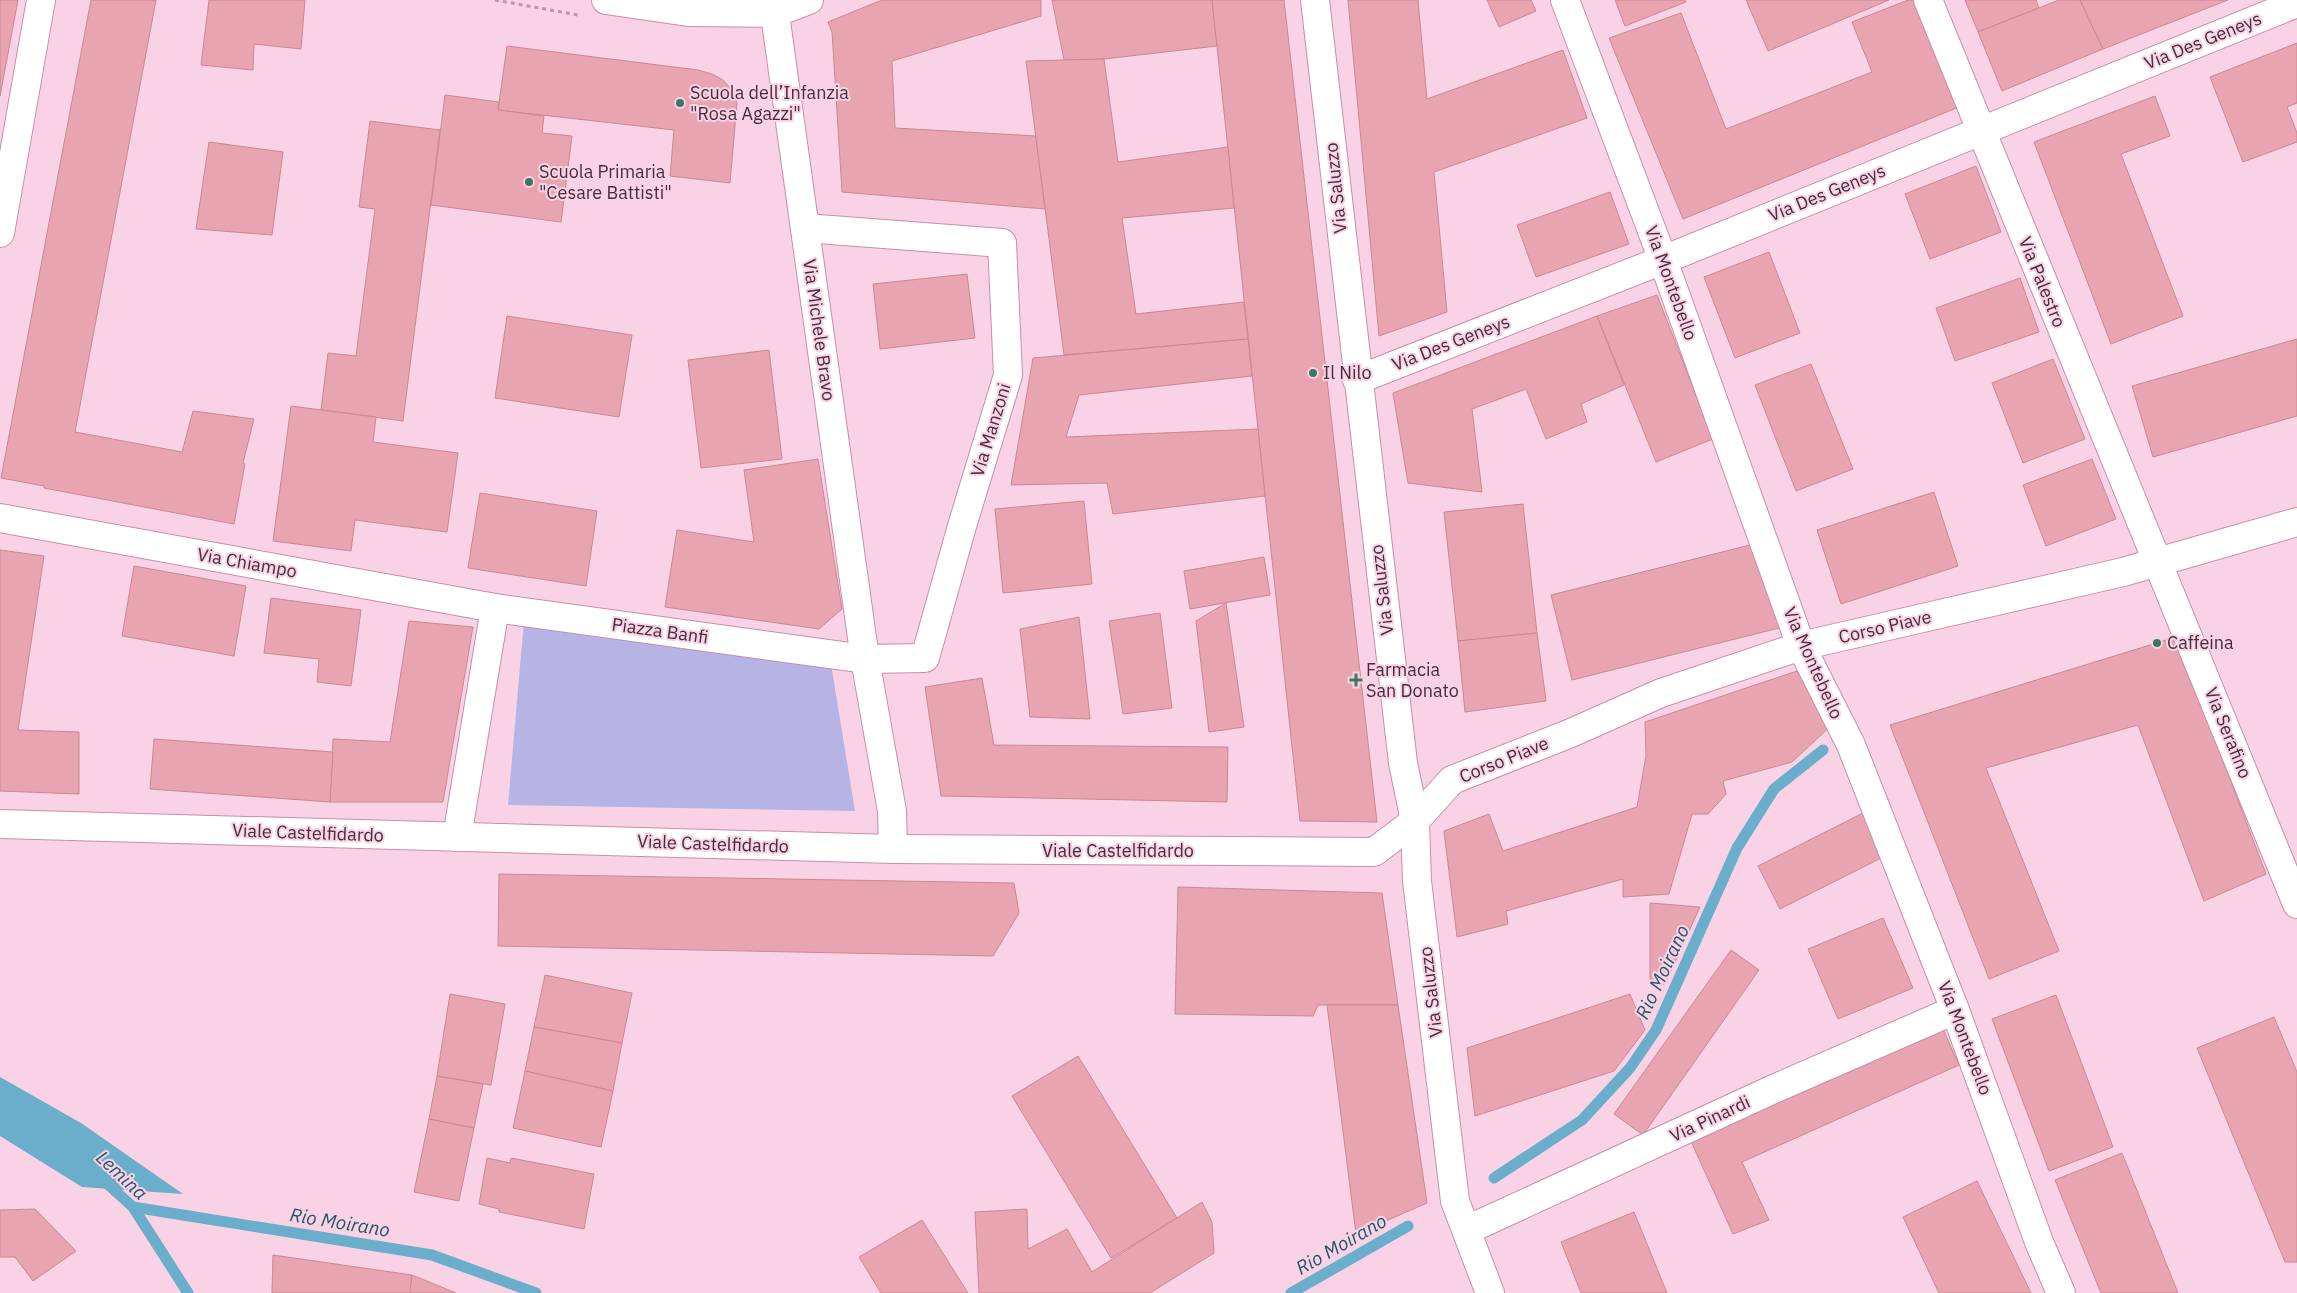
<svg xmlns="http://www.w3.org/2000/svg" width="2297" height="1293" viewBox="0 0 2297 1293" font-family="'IBM Plex Sans',sans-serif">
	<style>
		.green { fill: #b6b3e5 }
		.water { fill: #6aaecb }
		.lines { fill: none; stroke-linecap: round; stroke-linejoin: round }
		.stream { stroke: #6aaecb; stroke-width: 11 }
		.building { fill: #e8a4b0; stroke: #ca8894 }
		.street-casing { stroke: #c88dab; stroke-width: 30 }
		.secondary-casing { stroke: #c88dab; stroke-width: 30 }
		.path { stroke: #b998a8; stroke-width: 3; stroke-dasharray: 4 4; stroke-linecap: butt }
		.street { stroke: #fff; stroke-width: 28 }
		.secondary { stroke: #fff; stroke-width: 28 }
		.poi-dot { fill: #3b7761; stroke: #f9d3e5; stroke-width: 2 }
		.labels { text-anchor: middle; stroke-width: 4; stroke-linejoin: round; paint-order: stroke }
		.street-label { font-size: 18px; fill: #452d39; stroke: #f9d3e5 }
		.poi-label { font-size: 18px; fill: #452d39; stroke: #f9d3e5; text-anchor: start }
		.water-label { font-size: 19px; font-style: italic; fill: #20576d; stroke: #f9d3e5 }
	</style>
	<rect width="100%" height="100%" fill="#f9d3e5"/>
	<polygon class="green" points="524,621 831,664 855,811 508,805"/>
	<polygon class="water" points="0,1077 81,1123 183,1194 82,1187 0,1136"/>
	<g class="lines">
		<g class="stream">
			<polyline points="1494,1178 1582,1120 1630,1068 1656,1030 1737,848 1774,789 1823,750"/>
			<polyline points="103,1180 133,1207 188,1293"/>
			<polyline points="133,1207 432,1255 536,1293"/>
			<polyline points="1291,1293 1408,1226"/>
		</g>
	</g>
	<g class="building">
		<polygon points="0,0 18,0 0,96"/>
		<polygon points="91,0 156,0 75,432 182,452 193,411 254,419 243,463 245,464 234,524 44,488 44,486 1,478"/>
		<polygon points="209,0 305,0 301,49 254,44 253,70 201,65"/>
		<polygon points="882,0 1041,0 1041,16 892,61 895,128 1036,136 1045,209 842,192 832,32 828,22"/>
		<polygon points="1052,0 1212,0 1217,46 1104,59 1064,60"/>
		<polygon points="1212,0 1284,0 1377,822 1300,821"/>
		<polygon points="1348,0 1418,0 1427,99 1563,50 1587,118 1434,172 1447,312 1379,336"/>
		<polygon points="1487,0 1531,0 1536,11 1499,27"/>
		<polygon points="1615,0 1685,0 1686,2 1625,26"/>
		<polygon points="1746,0 1889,0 1768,51"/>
		<polygon points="1908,0 1915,0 1959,107 1683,219 1609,38 1681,13 1726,129 1872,72 1852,22"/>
		<polygon points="1965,0 2036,0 2039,8 1978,32"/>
		<polygon points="2059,0 2080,0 2103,49 2002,91 1978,32"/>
		<polygon points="2080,0 2228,0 2103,49"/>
		<polygon points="2297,43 2297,103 2287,107 2297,133 2297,142 2243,162 2210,77"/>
		<polygon points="507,46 698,70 712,74 723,80 732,90 737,103 730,183 670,176 674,130 498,110"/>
		<polygon points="1104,59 1118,162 1228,147 1234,208 1122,218 1136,314 1244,302 1248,339 1064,355 1026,61"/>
		<polygon points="445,95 499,102 498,110 544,116 542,133 572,136 561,222 431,205"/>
		<polygon points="2155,96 2170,136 2121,154 2183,316 2111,344 2034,142"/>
		<polygon points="370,121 440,130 403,421 321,410 328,353 356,356 375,209 359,207"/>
		<polygon points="209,142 283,152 272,235 196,229"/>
		<polygon points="1976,166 2001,232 1930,259 1905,194"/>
		<polygon points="1610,192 1629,244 1536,277 1517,225"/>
		<polygon points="1769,252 1800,333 1735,358 1704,277"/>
		<polygon points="967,274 975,338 880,349 873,284"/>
		<polygon points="2020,278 2039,332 1955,361 1936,308"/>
		<polygon points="1657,295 1713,439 1656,462 1597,316"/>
		<polygon points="507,316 632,335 619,417 495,398"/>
		<polygon points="1597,316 1624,385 1581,404 1587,422 1546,439 1526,389 1472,409 1482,492 1408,483 1393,393"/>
		<polygon points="1248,339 1252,376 1079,395 1066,437 1258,429 1265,496 1113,514 1107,483 1011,485 1033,358"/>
		<polygon points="2297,339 2297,416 2153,457 2132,386"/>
		<polygon points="769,350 782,459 701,468 688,360"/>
		<polygon points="2053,359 2085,439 2023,463 1992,383"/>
		<polygon points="1811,364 1853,469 1796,491 1755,385"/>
		<polygon points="291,406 376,417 373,442 458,453 447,532 355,520 351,551 273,541"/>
		<polygon points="818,459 842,609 819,629 665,607 677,530 754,542 744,470"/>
		<polygon points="2092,459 2116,519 2046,546 2023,485"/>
		<polygon points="1934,492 1958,566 1841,604 1817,530"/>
		<polygon points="480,493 597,511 586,586 468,568"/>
		<polygon points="1084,501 1092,584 1003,593 995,509"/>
		<polygon points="1523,504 1537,633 1458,641 1444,512"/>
		<polygon points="1762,542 1783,627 1572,680 1551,595"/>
		<polygon points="0,550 44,556 18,730 79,732 79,794 0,791"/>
		<polygon points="1264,557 1270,595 1190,609 1184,571"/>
		<polygon points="134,566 246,586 234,656 122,636"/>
		<polygon points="271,598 361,610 351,686 317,682 319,659 264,653"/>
		<polygon points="1226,603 1244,727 1209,732 1196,621"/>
		<polygon points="1160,613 1172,708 1123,714 1109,621"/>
		<polygon points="1079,617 1090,719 1030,717 1020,629"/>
		<polygon points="409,621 473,627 443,802 330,802 333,739 390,742"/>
		<polygon points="1537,633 1546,701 1465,712 1458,641"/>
		<polygon points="2176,637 2266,874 2204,901 2138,725 1986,768 2059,951 1989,979 1890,725"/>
		<polygon points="1797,671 1833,724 1792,762 1723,781 1726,794 1708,814 1692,814 1669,894 1623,897 1623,879 1506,911 1508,924 1457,937 1444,831 1489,814 1503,851 1637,807 1646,756 1645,722"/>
		<polygon points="982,678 994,745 1228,747 1227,802 941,796 925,687"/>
		<polygon points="154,739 333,752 330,802 150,789"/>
		<polygon points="1865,812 1887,855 1780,909 1758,866"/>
		<polygon points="499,874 1014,883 1019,913 993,956 498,946"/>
		<polygon points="1178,887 1382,893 1398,1005 1318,1005 1313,1016 1175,1014"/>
		<polygon points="1650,903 1700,907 1665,984 1650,984"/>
		<polygon points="1883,918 1913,988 1838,1019 1808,949"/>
		<polygon points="1731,950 1759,970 1643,1135 1614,1114"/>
		<polygon points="545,975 632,993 622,1043 534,1027"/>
		<polygon points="450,994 505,1004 491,1085 437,1076"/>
		<polygon points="1630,994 1645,1030 1614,1071 1475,1116 1467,1048"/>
		<polygon points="2056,995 2113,1147 2049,1171 1992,1019"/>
		<polygon points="1327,1005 1398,1005 1427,1203 1356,1234"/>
		<polygon points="2274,1017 2297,1072 2297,1262 2285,1262 2197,1048"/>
		<polygon points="534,1027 622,1043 613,1091 525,1071"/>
		<polygon points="1942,1027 1959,1065 1742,1162 1769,1220 1733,1234 1690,1139"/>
		<polygon points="1078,1056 1177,1218 1111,1258 1012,1096"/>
		<polygon points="525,1071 613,1091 601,1147 513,1128"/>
		<polygon points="437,1076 483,1084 474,1128 429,1119"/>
		<polygon points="429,1119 474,1128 459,1201 414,1192"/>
		<polygon points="2122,1153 2178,1293 2101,1293 2055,1180"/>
		<polygon points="487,1158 510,1163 511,1158 594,1174 584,1229 499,1212 499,1209 479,1204"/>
		<polygon points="1977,1181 2031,1293 1939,1293 1903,1217"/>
		<polygon points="1202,1202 1212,1222 1214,1253 1150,1293 979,1293 975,1212 1027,1209 1028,1249 1067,1229 1092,1272"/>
		<polygon points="35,1209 76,1251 33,1281 15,1257 0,1257 0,1210"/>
		<polygon points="1634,1212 1667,1293 1581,1293 1561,1242"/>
		<polygon points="922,1220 968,1293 881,1293 859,1257"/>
		<polygon points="273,1255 412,1275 410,1293 272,1293"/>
		<polygon points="412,1275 456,1293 410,1293"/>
	</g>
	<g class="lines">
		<defs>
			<g id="street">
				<polyline points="606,0 688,12 775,13 809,0"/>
				<polyline points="773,0 865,659 892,811 893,849"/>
				<polyline points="1565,0 1663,260 1801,646 1851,745 1955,1010 2039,1242 2061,1293"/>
				<polyline points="1928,0 2297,904"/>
				<polyline points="0,233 41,0"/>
				<polyline points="1357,380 1663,260 2297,3"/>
				<polyline points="0,518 495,608 865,659 925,658 962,526 1008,375 1002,243 805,228"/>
				<polyline points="0,824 893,849 1374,852 1415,821 1452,780 1571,733 1661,693 1801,646 2123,572 2297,522"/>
				<polyline points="457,837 495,608"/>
				<polyline points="1467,1230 1776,1088 1955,1010"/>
			</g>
			<polyline id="secondary" points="1315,0 1403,763 1415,821 1417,881 1455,1201 1490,1293"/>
		</defs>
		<use href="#street" class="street-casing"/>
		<use href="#secondary" class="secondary-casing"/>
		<polyline class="path" points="495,0 578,15"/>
		<use href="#street" class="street"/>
		<use href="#secondary" class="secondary"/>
	</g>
	<g class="poi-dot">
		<circle cx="680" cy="103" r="5"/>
		<circle cx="529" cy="182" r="5"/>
		<circle cx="1313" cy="373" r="5"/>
		<circle cx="2157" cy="643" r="5"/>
		<path d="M1353.5 672.5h5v5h5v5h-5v5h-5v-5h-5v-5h5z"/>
	</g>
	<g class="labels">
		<g class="street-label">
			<text transform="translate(2203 41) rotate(-22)" y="6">Via Des Geneys</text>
			<text transform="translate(1336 188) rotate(-96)" y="6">Via Saluzzo</text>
			<text transform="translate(1827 193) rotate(-22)" y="6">Via Des Geneys</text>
			<text transform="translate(2042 282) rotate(68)" y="6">Via Palestro</text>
			<text transform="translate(1671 283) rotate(70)" y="6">Via Montebello</text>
			<text transform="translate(819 330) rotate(82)" y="6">Via Michele Bravo</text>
			<text transform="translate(1451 343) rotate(-21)" y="6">Via Des Geneys</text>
			<text transform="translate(991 430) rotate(-73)" y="6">Via Manzoni</text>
			<text transform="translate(247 563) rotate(10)" y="6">Via Chiampo</text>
			<text transform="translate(1382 590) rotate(-97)" y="6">Via Saluzzo</text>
			<text transform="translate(1885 627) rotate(-13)" y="6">Corso Piave</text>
			<text transform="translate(660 631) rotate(8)" y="6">Piazza Banfi</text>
			<text transform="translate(1813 663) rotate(66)" y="6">Via Montebello</text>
			<text transform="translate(2228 733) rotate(68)" y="6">Via Serafino</text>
			<text transform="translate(1504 760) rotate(-22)" y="6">Corso Piave</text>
			<text transform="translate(308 833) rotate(2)" y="6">Viale Castelfidardo</text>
			<text transform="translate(713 844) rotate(2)" y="6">Viale Castelfidardo</text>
			<text x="1118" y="857">Viale Castelfidardo</text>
			<text transform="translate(1431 992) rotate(-97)" y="6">Via Saluzzo</text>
			<text transform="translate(1965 1038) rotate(69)" y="6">Via Montebello</text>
			<text transform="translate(1710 1119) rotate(-25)" y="6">Via Pinardi</text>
		</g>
		<g class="poi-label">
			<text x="690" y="99">Scuola dell’Infanzia<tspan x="690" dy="21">"Rosa Agazzi"</tspan></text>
			<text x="539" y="178">Scuola Primaria<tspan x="539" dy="21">"Cesare Battisti"</tspan></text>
			<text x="1323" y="379">Il Nilo</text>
			<text x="2167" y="649">Caffeina</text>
			<text x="1366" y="676">Farmacia<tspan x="1366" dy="21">San Donato</tspan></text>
		</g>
		<g class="water-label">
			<text transform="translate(1662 972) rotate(-65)" y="7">Rio Moirano</text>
			<text transform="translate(122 1175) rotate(43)" y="7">Lemina</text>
			<text transform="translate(340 1222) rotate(9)" y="7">Rio Moirano</text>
			<text transform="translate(1341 1244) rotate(-30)" y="7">Rio Moirano</text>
		</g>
	</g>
</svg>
